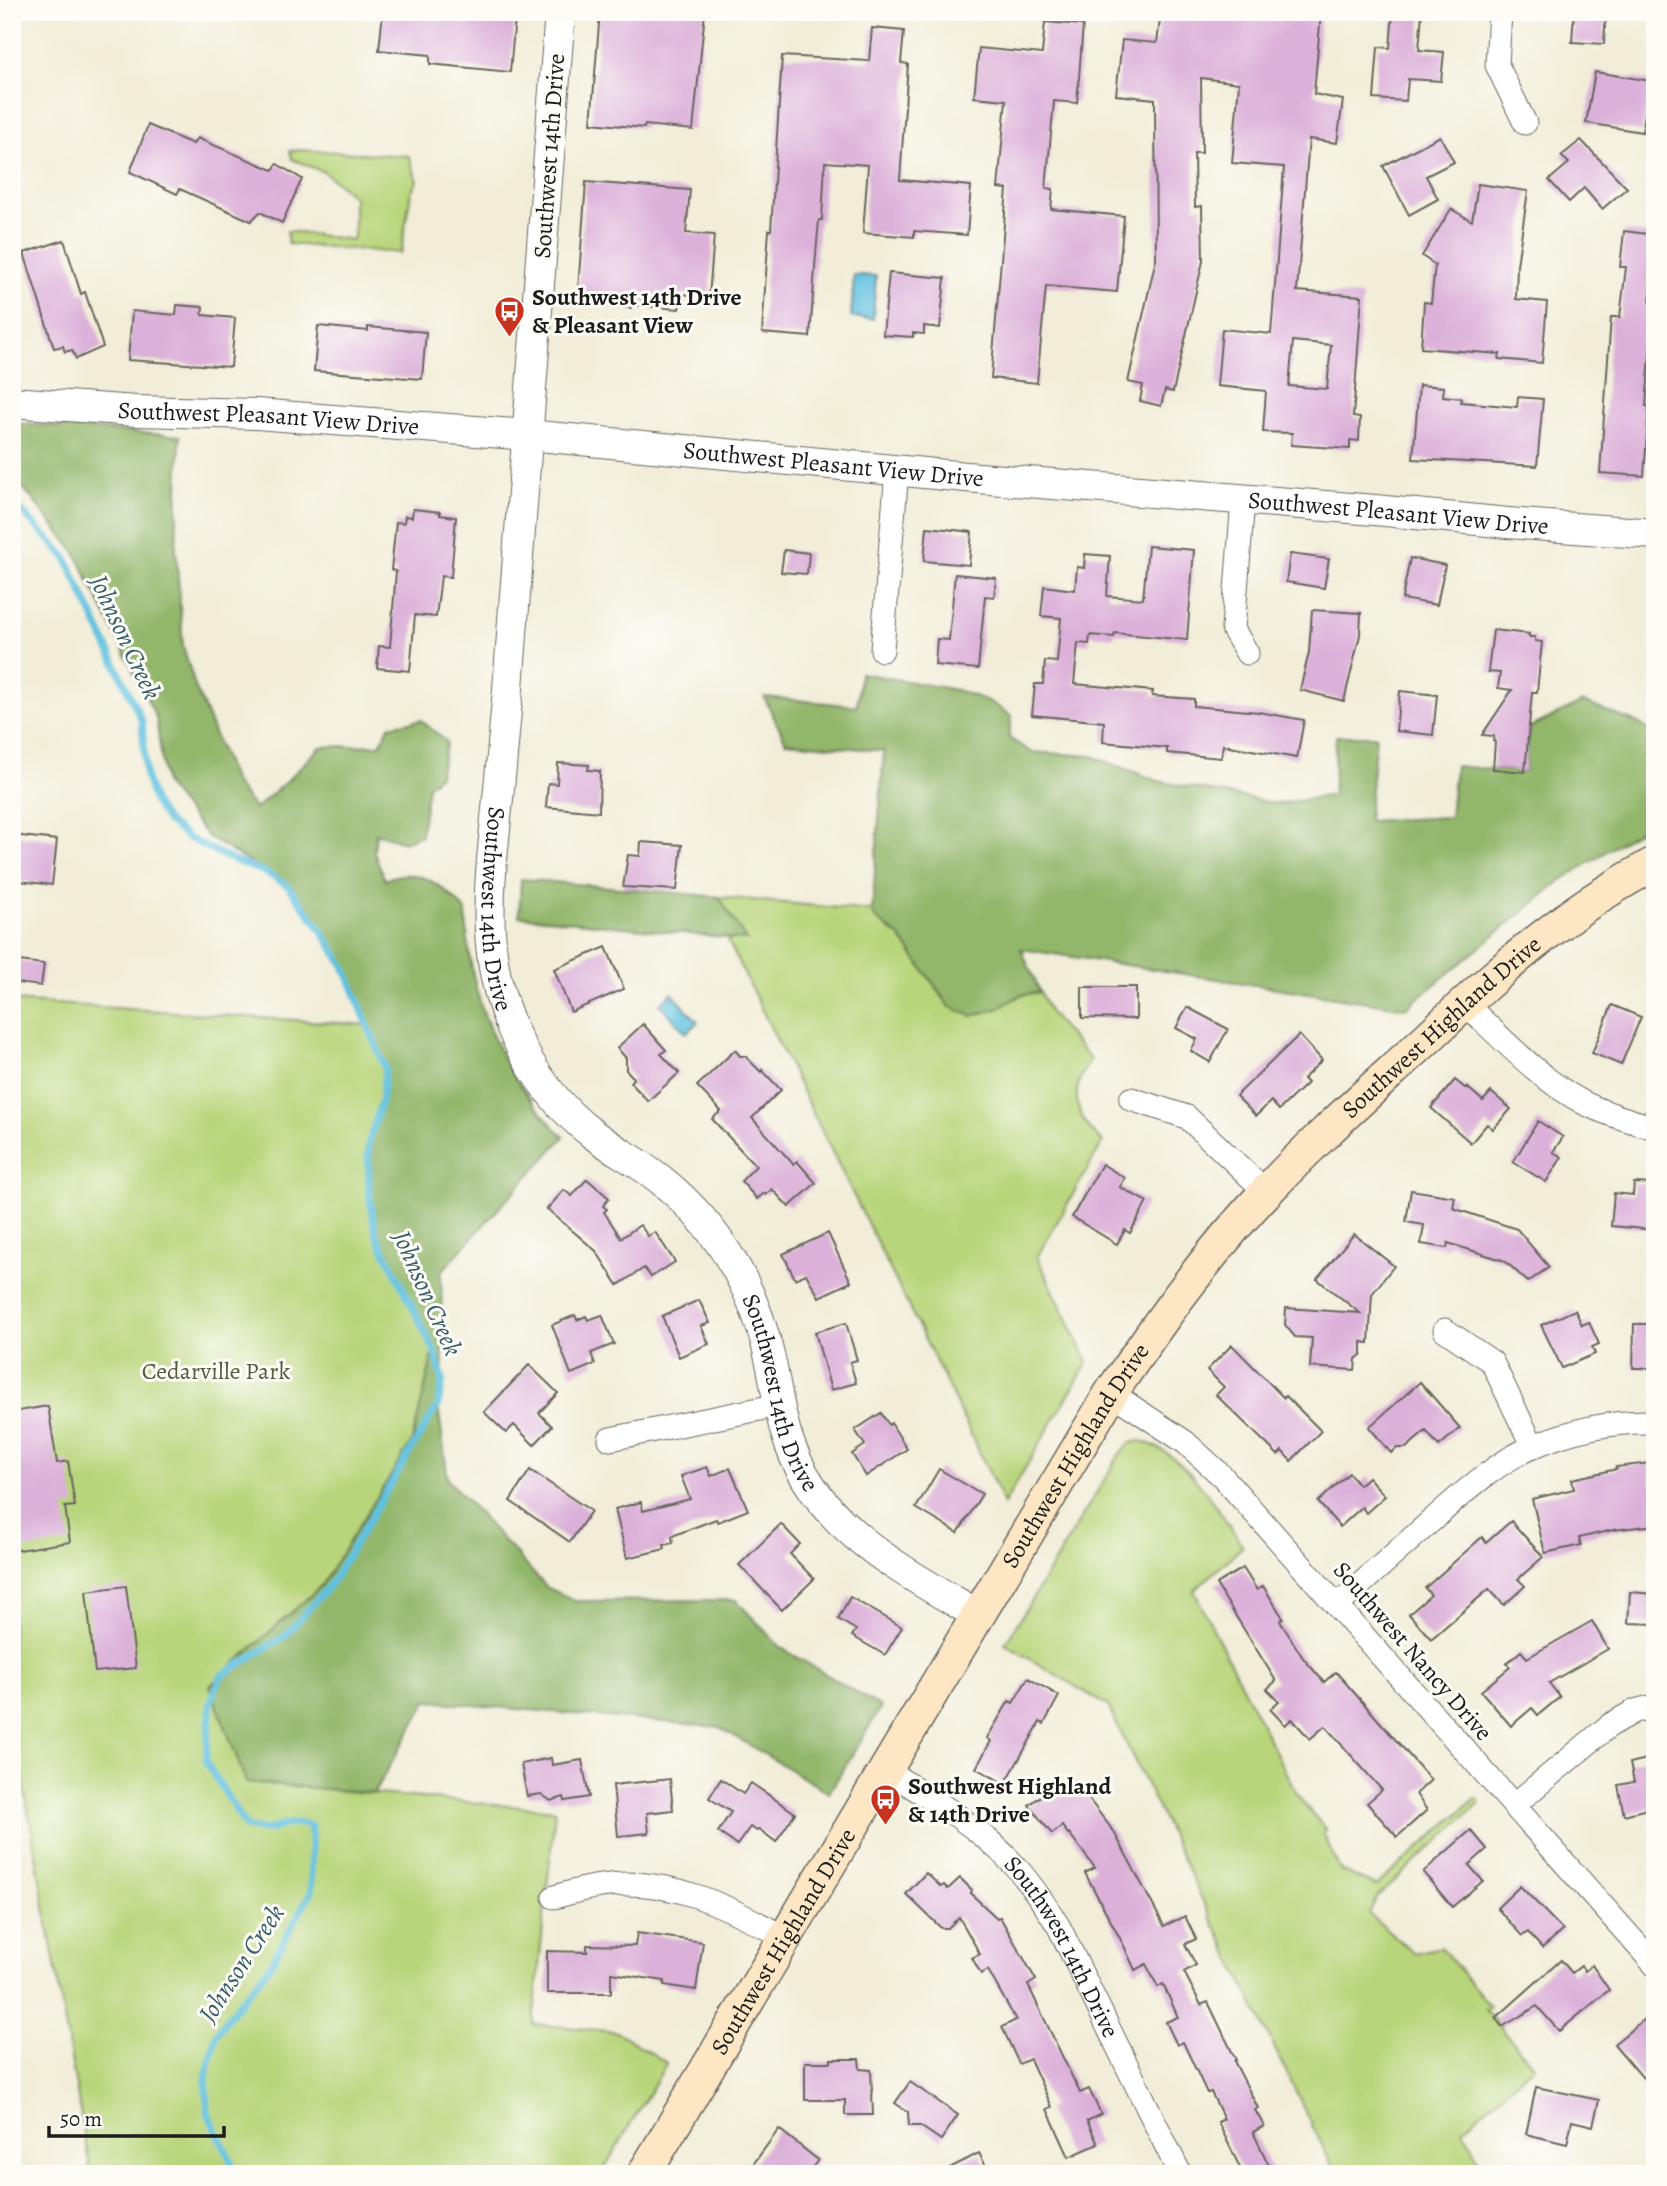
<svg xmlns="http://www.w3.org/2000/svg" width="1667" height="2186" viewBox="0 0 1667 2186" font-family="Alegreya,serif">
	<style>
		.green { fill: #b9d57b; stroke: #6a784c; stroke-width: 2 }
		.forest { fill: #92b66b; stroke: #576944; stroke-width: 2 }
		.water { fill: #61c1df; stroke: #3e6e7e; stroke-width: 2 }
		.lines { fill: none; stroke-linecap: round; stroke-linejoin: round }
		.stream { stroke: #61c1df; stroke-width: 7 }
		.building { fill: #dcb1d9; fill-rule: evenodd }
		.minor-casing { stroke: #67655e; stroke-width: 25 }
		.tertiary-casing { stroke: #67655e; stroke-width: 32 }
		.secondary-casing { stroke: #67655e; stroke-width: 36 }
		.minor { stroke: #fff; stroke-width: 23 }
		.tertiary { stroke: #fff; stroke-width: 30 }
		.secondary { stroke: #fce6c4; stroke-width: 33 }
		.labels { text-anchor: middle; stroke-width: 6; stroke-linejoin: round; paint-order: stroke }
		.street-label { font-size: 24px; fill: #1c1c1c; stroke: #fdfcf7 }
		.poi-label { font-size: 24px; font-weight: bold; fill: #1c1c1c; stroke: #fdfcf7; text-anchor: start }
		.park-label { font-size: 24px; fill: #535d3d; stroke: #fdfcf7 }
		.water-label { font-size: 26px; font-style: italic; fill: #385e6a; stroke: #fdfcf7 }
	</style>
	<rect width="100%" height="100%" fill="#fdfcf7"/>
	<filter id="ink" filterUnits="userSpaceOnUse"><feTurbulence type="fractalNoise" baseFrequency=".0143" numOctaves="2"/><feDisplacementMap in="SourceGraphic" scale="14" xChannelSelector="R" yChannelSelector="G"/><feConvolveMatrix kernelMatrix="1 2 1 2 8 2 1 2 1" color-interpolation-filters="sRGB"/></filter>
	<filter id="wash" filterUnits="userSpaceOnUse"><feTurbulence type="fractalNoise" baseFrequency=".00686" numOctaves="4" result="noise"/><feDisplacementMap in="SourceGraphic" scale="28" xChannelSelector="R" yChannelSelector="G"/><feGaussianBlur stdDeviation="1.57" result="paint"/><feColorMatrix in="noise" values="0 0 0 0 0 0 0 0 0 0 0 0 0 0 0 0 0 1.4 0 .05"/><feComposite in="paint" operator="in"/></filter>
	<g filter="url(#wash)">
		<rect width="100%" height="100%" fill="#f1edd8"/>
		<g class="green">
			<polygon points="301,150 409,156 417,181 411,192 401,253 288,244 287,231 352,240 354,236 354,197 324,172 292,159 290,151"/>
			<path d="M719,897L872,911L875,918L900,937L950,1007L997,1009L1021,995L1040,992L1050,1013L1091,1060C1067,1090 1075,1119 1103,1142L1037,1257L1088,1362L1004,1504L943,1376L727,939H745Z"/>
			<polygon points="12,1001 367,1025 385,1068 382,1098 368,1145 369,1193 376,1234 434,1350 412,1442 322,1585 210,1686 247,1782 555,1810 533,2024 617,2032 667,2063 601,2174 91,2174 12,1717"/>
			<path d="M1141,1441C1187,1454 1218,1510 1243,1546L1194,1591L1297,1795L1326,1830L1323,1833L1340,1870L1376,1886L1476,1798L1480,1803L1377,1897L1369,1914L1414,1953L1441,1947L1490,2006L1485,2010L1534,2066L1463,2129L1485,2174H1336L1108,1706L1005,1644L1121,1452L1130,1443Z"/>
		</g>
		<g class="forest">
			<path d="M12,423L180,436L176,550L183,646L195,686L234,782L255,809L288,780L320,747L380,745L389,726L421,720L447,742L439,775L428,786L421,835L404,842L376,833L374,852L385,880C418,864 444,887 466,911C468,1001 500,1074 564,1137L441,1272L443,1380L438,1406L448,1480L546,1587L576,1601L736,1600L780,1647L881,1707L829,1793L719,1727L427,1701L374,1793L246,1782L210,1686L322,1585L412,1442L434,1350L376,1234L369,1193L368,1145L382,1098L385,1068L344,966L316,923L288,886L208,837L165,784L156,717L75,552L12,474Z"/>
			<polygon points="860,673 957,690 988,701 1012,716 1009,738 1031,752 1092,756 1158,781 1278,804 1333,795 1336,736 1376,736 1368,821 1450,817 1455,766 1525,772 1529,728 1583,702 1640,724 1655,735 1655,820 1558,883 1406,1008 1021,949 1040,992 1021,995 997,1009 972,1016 950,1007 900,937 875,918 872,911 884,751 786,742 764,697 857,706"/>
			<polygon points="521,879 719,897 746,940 519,916"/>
		</g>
		<g class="water">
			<polygon points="854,275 876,276 873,319 851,317"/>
			<polygon points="672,993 698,1022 686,1033 660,1004"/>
		</g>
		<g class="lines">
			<path class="stream" d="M12,499L22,512L65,556L142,721L146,778L154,802L166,820L188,838L232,860L265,872L288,886L316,922L344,966L385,1068L382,1098L368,1145L369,1193L376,1234L434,1350L443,1380L438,1405L332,1582L285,1636L221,1676L211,1701L206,1762L246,1827C252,1828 259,1830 264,1830C285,1829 285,1818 311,1826V1892L271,1964L229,2016L216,2035L206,2078L208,2113L232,2163L233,2174"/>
		</g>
		<g id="blocks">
			<g class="building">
				<polygon points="383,12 452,12 515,18 510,72 430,64 430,55 379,50"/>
				<polygon points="600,12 705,12 693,130 645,125 644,128 591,123"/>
				<path d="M1161,12H1321L1314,94L1343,100L1337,143L1309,139L1297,291L1362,296L1353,417L1360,418L1359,441L1350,440V449L1291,445L1292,433L1263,432L1266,391L1217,386L1222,329L1271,334L1277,259L1284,167L1232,163L1239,83L1201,78L1202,153H1194L1195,207L1202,206L1203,261L1173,392L1165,390L1161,406L1140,401L1143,385L1128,382L1156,259L1155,99L1116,95L1122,40L1157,43ZM1293,341L1331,345L1327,389L1289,386Z"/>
				<polygon points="1393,12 1422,12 1419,50 1444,52 1441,81 1408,79 1406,101 1374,99 1378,47 1390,48"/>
				<polygon points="1574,12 1606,12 1604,44 1572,42"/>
				<polygon points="1045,22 1083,25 1077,103 1054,101 1046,188 1053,189 1051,209 1124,216 1117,292 1046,286 1037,383 991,378 1007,189 998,188 1006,100 974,97 979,48 1042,54"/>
				<polygon points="872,28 904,31 901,63 908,64 900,180 971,186 967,235 914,231 914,237 863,233 868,165 825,162 822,220 819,220 816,254 810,337 762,333 769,230 771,230 782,56 869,61"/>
				<polygon points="1595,72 1651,81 1642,132 1586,123"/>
				<polygon points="148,125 193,144 197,138 273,170 277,164 302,179 282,223 260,212 251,221 180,189 177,194 130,172"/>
				<polygon points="1440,136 1454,162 1426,176 1438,199 1409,215 1383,166"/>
				<polygon points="1581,140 1627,188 1602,209 1584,188 1569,202 1549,180 1569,163 1561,156"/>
				<polygon points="586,182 690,190 686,233 714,235 709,297 681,294 679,309 631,305 631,308 577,303"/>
				<polygon points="1478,184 1528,191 1517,265 1516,299 1547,302 1542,363 1499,359 1500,354 1421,348 1424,302 1431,303 1435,265 1422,256 1451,209 1472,221"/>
				<polygon points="1624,231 1655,235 1655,260 1650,303 1654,303 1646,406 1649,406 1644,476 1600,473 1611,317 1620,317 1626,267 1620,267"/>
				<polygon points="64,240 81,294 85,292 103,347 76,359 72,350 65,352 63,346 54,348 24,253"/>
				<polygon points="889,273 945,278 940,328 924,326 924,334 913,333 913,337 883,335"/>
				<polygon points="177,305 203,307 202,315 235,318 231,367 128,360 132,311 176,315"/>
				<polygon points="318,326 368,331 368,327 426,332 422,379 314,371"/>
				<polygon points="1419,385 1444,387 1443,396 1462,398 1461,402 1517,407 1518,397 1543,399 1537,466 1413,459"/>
				<polygon points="413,509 440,512 440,515 456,517 451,577 441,576 436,617 415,615 410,671 377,668 379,646 390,647 396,571 391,570 396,522 404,523 405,516 412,517"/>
				<polygon points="927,527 972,532 969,565 924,561"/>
				<polygon points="1148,546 1194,550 1187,640 1115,633 1114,637 1090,635 1089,644 1078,643 1074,684 1153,691 1152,696 1194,699 1194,706 1259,712 1304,720 1297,758 1223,745 1221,758 1167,753 1167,748 1103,742 1104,722 1032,715 1035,684 1043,684 1045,661 1057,662 1061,618 1041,616 1044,586 1075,590 1077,567 1084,568 1085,554 1110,556 1107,596 1143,599"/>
				<polygon points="784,550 809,553 807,574 781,572"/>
				<polygon points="1290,554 1329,559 1324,588 1286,582"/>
				<polygon points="1410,558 1445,565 1437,605 1402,599"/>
				<polygon points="955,574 996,578 994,597 985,596 978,669 935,665 937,639 949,640"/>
				<polygon points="1312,610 1361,613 1360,635 1344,701 1300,690 1309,652"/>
				<polygon points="1493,630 1529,634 1529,637 1535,637 1535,641 1542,642 1537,692 1532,692 1525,772 1493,769 1495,742 1493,741 1494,736 1482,735 1512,690 1498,688 1500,673 1488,672"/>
				<polygon points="1400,691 1437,695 1433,735 1396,731"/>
				<polygon points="558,763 589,765 588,770 600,771 599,812 546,807 548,783 557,784"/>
				<polygon points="12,835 57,840 52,885 12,880"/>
				<polygon points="641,842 682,845 677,890 623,887 628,855 640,856"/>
				<polygon points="606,947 624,989 571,1012 554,969"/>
				<polygon points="19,961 44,964 41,986 17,983"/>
				<polygon points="1082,987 1136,987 1136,1019 1082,1018"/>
				<polygon points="1612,1005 1641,1017 1621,1065 1592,1053"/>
				<polygon points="1187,1007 1228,1029 1210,1062 1191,1051 1197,1039 1176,1028"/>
				<polygon points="643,1024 666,1050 661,1054 679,1073 648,1101 630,1082 634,1078 626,1070 626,1058 617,1048"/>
				<polygon points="1299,1035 1322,1060 1303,1079 1307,1083 1279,1110 1271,1101 1256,1116 1236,1096"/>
				<polygon points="735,1050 740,1056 745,1056 761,1072 762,1070 781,1090 752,1118 793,1164 797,1161 816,1183 789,1207 772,1189 766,1195 764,1193 757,1199 741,1181 756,1166 712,1119 721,1111 697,1086"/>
				<polygon points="1455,1080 1465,1088 1467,1087 1483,1101 1491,1092 1511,1109 1493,1129 1487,1124 1471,1143 1431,1108"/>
				<polygon points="1538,1121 1563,1137 1553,1152 1562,1157 1546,1182 1513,1162"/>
				<polygon points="1102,1164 1125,1178 1120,1187 1147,1202 1130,1233 1125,1230 1117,1244 1072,1217"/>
				<polygon points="587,1179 609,1198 603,1206 607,1209 604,1212 621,1238 640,1225 648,1236 655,1232 675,1262 651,1277 644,1268 618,1285 596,1251 547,1209 564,1190 572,1196"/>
				<polygon points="1634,1183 1655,1184 1655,1230 1611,1226 1614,1193 1633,1195"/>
				<polygon points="1411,1190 1455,1197 1453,1208 1517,1229 1549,1267 1528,1282 1505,1261 1448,1243 1447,1248 1421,1244 1424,1225 1406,1222"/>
				<polygon points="828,1233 851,1282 819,1297 806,1274 795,1279 783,1254"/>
				<polygon points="1354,1234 1394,1266 1372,1294 1369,1343 1362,1342 1362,1354 1356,1359 1355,1370 1310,1367 1312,1338 1295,1337 1285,1325 1286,1308 1360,1313 1317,1279"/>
				<polygon points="699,1300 710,1323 701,1326 709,1344 679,1357 662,1316"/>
				<polygon points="1575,1310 1582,1325 1589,1322 1599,1344 1592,1347 1595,1354 1562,1368 1541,1325"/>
				<polygon points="575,1315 577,1320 586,1316 588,1320 602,1315 614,1344 591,1353 595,1364 571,1374 552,1325"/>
				<polygon points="846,1323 857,1360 850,1362 856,1383 831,1390 815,1332"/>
				<polygon points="1634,1324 1655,1324 1655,1368 1633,1368"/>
				<polygon points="1232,1345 1284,1398 1286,1396 1321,1431 1291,1461 1282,1451 1278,1455 1216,1395 1224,1387 1207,1370"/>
				<polygon points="529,1365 558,1393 539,1413 552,1426 534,1445 514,1425 506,1433 484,1412"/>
				<polygon points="1420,1382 1460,1428 1439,1446 1426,1431 1406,1448 1397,1448 1391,1453 1369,1427"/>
				<polygon points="48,1406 57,1463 68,1461 75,1506 65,1507 70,1542 12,1551 12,1412"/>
				<polygon points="881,1413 889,1425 891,1423 907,1449 866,1476 852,1454 865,1445 855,1430"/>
				<polygon points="1650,1463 1652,1485 1655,1485 1655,1525 1613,1530 1579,1538 1581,1545 1545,1553 1532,1499 1574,1489 1572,1479 1617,1469 1616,1467"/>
				<polygon points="707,1467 711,1476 730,1468 748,1510 718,1522 716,1519 672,1536 673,1543 664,1545 665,1549 627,1558 615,1509 641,1502 643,1511 690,1499 681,1476"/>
				<polygon points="939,1469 982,1494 958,1533 916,1508"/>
				<polygon points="530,1470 591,1511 570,1542 510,1501"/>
				<polygon points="1349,1473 1359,1485 1368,1477 1385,1496 1366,1513 1362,1507 1340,1527 1318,1502"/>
				<polygon points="1511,1521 1543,1557 1518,1579 1525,1586 1504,1605 1489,1589 1431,1639 1409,1614 1431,1595 1425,1588 1482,1537 1486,1543"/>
				<polygon points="781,1524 800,1544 790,1554 814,1579 782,1610 739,1565"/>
				<polygon points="1243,1568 1257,1590 1263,1586 1283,1618 1280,1621 1303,1658 1324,1682 1336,1672 1431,1780 1416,1794 1427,1810 1397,1837 1367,1803 1382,1790 1325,1726 1310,1739 1292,1719 1285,1725 1270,1709 1279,1701 1267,1689 1276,1681 1216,1584"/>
				<polygon points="126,1586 136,1668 95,1672 86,1591"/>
				<polygon points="1630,1592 1655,1594 1655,1624 1628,1623"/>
				<polygon points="850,1597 902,1627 885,1655 852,1636 856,1630 838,1619"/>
				<polygon points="1592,1621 1608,1649 1549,1683 1560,1697 1538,1715 1532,1708 1511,1726 1481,1691 1510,1667 1507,1663 1521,1651 1527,1658"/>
				<polygon points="1028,1678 1059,1696 1044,1724 1040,1722 1005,1784 976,1768 991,1741 987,1738 1009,1701 1013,1703"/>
				<polygon points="1655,1757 1655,1807 1624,1815 1618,1785 1634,1782 1630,1763"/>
				<polygon points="551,1758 552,1765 582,1760 589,1797 565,1801 564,1797 551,1801 541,1794 527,1796 521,1764"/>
				<polygon points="670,1779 673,1810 647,1813 649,1833 618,1836 613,1785"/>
				<polygon points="721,1779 743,1794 751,1783 795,1813 776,1842 759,1829 757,1831 750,1827 737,1845 718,1832 731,1812 709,1798"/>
				<polygon points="1075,1781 1114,1832 1164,1926 1185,1916 1196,1939 1185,1944 1196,1965 1184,1972 1201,2005 1208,2002 1236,2060 1234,2061 1258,2108 1255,2110 1264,2126 1253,2132 1273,2174 1243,2174 1218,2122 1224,2119 1211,2092 1207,2093 1183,2042 1177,2045 1166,2022 1178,2017 1163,1984 1158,1987 1146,1964 1135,1970 1124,1946 1085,1873 1095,1868 1069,1833 1068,1834 1062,1826 1052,1834 1029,1805 1054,1786 1059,1792"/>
				<polygon points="1471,1830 1487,1849 1469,1865 1483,1881 1452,1907 1423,1872"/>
				<polygon points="926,1873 941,1887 944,1885 948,1889 960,1878 972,1890 970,1893 997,1918 1000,1917 1036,1980 1028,1985 1080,2093 1089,2089 1101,2114 1087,2121 1098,2144 1069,2157 1047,2109 1052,2107 1030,2059 1019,2064 1002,2027 1016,2020 988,1970 981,1974 972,1958 980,1954 959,1917 948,1928 941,1928 906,1894"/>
				<polygon points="1520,1886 1563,1930 1542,1948 1528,1932 1522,1936 1497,1908"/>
				<polygon points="637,1933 703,1942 696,1990 664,1985 665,1981 611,1973 611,1993 547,1993 547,1951 587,1952 587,1945 635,1946"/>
				<polygon points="1561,1960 1572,1973 1581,1966 1585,1971 1592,1965 1609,1990 1559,2031 1537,2006 1502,2027 1496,2018"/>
				<polygon points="1655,2010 1655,2066 1643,2078 1614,2044"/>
				<polygon points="831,2059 859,2059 860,2069 871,2070 873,2115 845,2115 845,2100 805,2100 805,2062 831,2062"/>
				<polygon points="910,2082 958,2115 941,2140 920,2126 909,2126 908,2112 895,2103"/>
				<polygon points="1536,2087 1599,2100 1593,2126 1572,2121 1567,2144 1526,2134"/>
				<polygon points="779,2129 818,2160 807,2174 746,2174"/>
				<polygon points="979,2153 990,2174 938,2174"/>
			</g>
		</g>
	</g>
	<g filter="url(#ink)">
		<use href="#blocks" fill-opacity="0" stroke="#67655e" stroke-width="2"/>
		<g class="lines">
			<defs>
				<g id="minor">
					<polyline points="1500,12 1497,65 1525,123"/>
					<polyline points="1243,500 1233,629 1247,653"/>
					<polyline points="882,650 897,471"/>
					<path d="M1464,1003C1500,1036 1541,1081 1584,1103C1606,1114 1631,1121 1655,1128"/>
					<polyline points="1131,1099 1187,1117 1266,1192"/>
					<polyline points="1445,1330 1492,1362 1533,1447"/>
					<polyline points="1111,1393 1185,1442 1222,1476 1655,1965"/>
					<polyline points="610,1439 779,1405"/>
					<path d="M1338,1605C1368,1577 1399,1550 1430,1522C1462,1494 1495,1463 1534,1446C1571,1430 1614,1421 1655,1422"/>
					<path id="s1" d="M885,1770C931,1798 979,1826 1015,1866C1032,1885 1046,1906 1059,1927L1180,2174"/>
					<polyline points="1514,1805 1610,1725 1635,1711 1655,1706"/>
					<path d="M554,1897C569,1893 585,1888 601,1886C668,1876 728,1906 785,1938"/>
				</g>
				<g id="tertiary">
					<path id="s2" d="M560,12C545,211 530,409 514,607C510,668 505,728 499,788C491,877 476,952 516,1037C533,1074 560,1110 594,1135C616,1151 640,1163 661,1180C691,1204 718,1236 737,1270C753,1299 764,1330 771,1363C776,1386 779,1410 786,1433C813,1526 902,1570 978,1615"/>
					<path id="s3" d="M12,402L136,411L256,414L528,435L966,477L1375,510L1508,523L1655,534"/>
				</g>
				<g id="secondary">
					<path id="s4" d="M644,2174L1111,1393C1159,1322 1208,1253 1267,1191C1310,1145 1358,1102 1405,1059C1456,1012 1505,964 1561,923C1590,900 1623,882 1655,863"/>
				</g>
			</defs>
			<use href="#minor" class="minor-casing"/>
			<use href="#tertiary" class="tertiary-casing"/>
			<use href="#secondary" class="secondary-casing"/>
			<use href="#minor" class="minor"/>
			<use href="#tertiary" class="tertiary"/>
			<use href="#secondary" class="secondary"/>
		</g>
	</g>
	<defs>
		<symbol id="bus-pin" viewBox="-11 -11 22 30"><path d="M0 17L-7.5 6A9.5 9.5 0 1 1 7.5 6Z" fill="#c8321e" stroke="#fdfcf7"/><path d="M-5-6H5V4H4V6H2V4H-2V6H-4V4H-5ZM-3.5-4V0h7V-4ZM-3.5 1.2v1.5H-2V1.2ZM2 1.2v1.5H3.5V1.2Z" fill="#fff"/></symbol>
	</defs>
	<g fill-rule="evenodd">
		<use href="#bus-pin" x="492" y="294" width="35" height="47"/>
		<use href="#bus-pin" x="868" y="1782" width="35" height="47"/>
	</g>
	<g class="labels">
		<g class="street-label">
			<text transform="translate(549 156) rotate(-86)" y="8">Southwest 14th Drive</text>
			<text dy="8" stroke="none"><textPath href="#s3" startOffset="257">Southwest Pleasant View Drive</textPath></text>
			<text dy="8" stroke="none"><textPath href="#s3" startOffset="824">Southwest Pleasant View Drive</textPath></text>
			<text dy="8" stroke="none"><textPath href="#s3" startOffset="1391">Southwest Pleasant View Drive</textPath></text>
			<text dy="8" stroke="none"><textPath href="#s2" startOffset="900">Southwest 14th Drive</textPath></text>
			<text dy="8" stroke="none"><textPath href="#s4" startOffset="1405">Southwest Highland Drive</textPath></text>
			<text dy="8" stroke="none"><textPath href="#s2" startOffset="1488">Southwest 14th Drive</textPath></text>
			<text dy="8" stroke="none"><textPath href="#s4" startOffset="838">Southwest Highland Drive</textPath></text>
			<text transform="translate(1413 1651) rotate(49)" y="8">Southwest Nancy Drive</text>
			<text dy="8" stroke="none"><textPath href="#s4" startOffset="271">Southwest Highland Drive</textPath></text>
			<text dy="8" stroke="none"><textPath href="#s1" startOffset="256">Southwest 14th Drive</textPath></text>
		</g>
		<g class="poi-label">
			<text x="532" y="305">Southwest 14th Drive<tspan x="532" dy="28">&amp; Pleasant View</tspan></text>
			<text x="908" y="1794">Southwest Highland<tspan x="908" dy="28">&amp; 14th Drive</tspan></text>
		</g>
		<g class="park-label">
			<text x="216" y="1379">Cedarville Park</text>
		</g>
		<g class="water-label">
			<text transform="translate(126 637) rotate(65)" y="9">Johnson Creek</text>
			<text transform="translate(428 1293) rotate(66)" y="9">Johnson Creek</text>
			<text transform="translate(241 1963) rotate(-57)" y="9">Johnson Creek</text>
		</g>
	</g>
	<rect width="1667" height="2186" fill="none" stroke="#fdfcf7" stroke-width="42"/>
	<path d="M49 2126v10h175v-10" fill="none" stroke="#1c1c1c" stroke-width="3.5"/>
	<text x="60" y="2126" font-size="21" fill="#1c1c1c" stroke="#fdfcf7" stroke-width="5" paint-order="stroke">50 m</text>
</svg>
